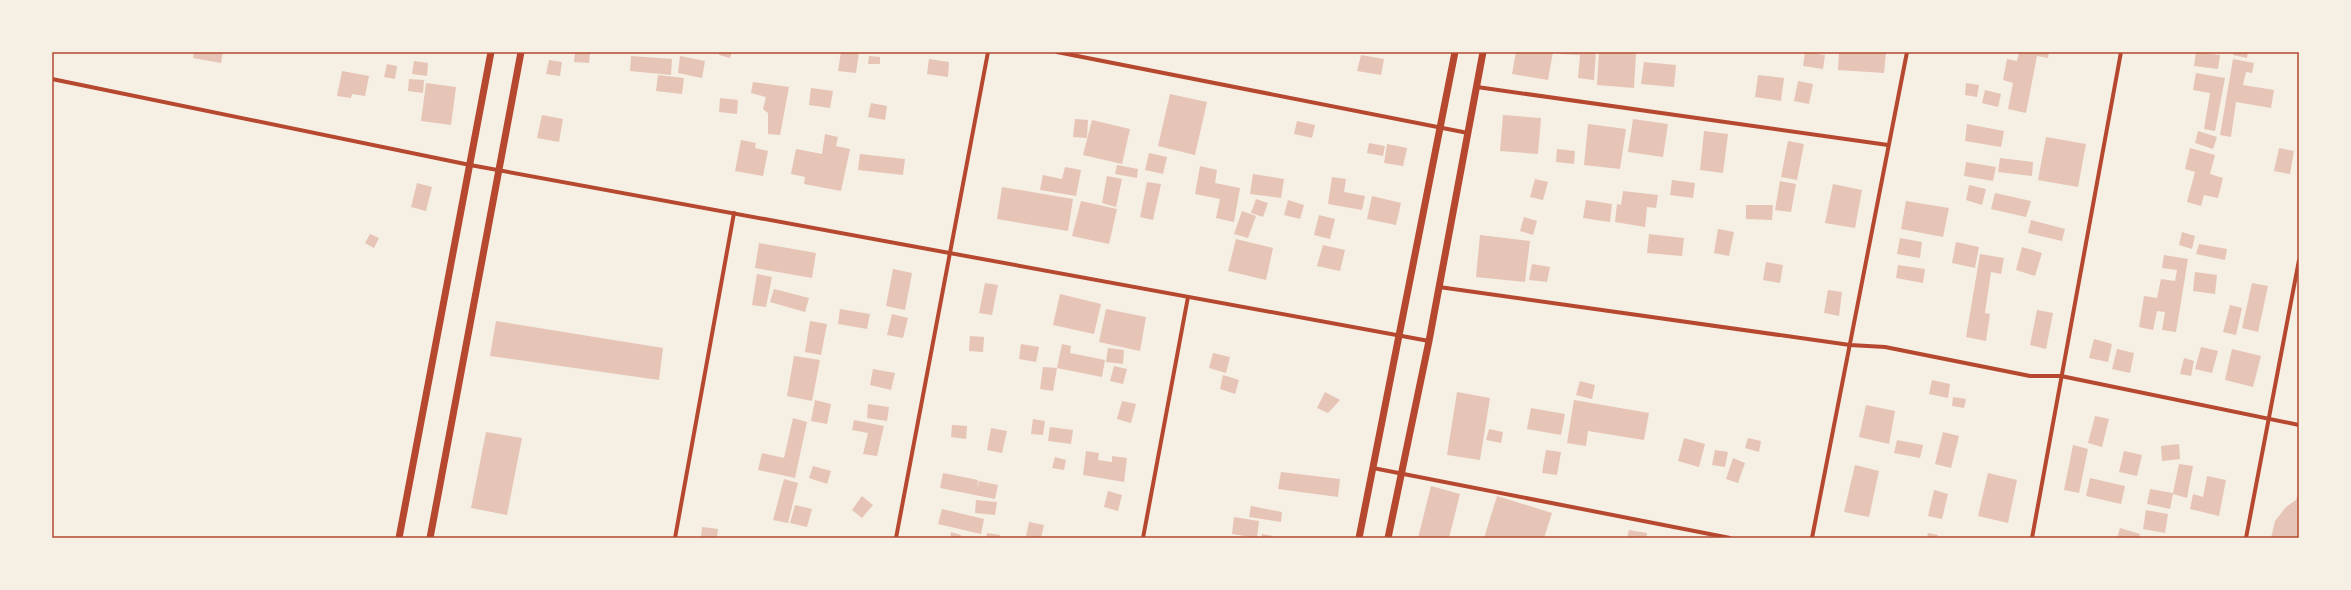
<svg xmlns="http://www.w3.org/2000/svg" width="2351" height="590" viewBox="0 0 2351 590" font-family="Figtree,sans-serif">
	<style>
		.building { fill: #e6c5b7 }
		.lines { fill: none; stroke-linecap: round; stroke-linejoin: round }
		.minor { stroke: #b5482f; stroke-width: 4 }
		.tertiary { stroke: #b5482f; stroke-width: 7 }
		.neatline { fill: none; stroke: #b5482f; stroke-width: 1.5 }
	</style>
	<rect width="100%" height="100%" fill="#f6efe4"/>
	<g class="building">
		<polygon points="194,52 223,52 221,63 193,58"/>
		<polygon points="575,52 590,53 589,63 574,62"/>
		<polygon points="719,52 732,52 730,58 719,55"/>
		<polygon points="841,52 859,52 856,73 838,71"/>
		<polygon points="1516,52 1553,52 1548,80 1512,74"/>
		<polygon points="1560,52 1596,52 1594,80 1578,78 1580,55 1560,54"/>
		<polygon points="1599,52 1636,53 1634,88 1597,85"/>
		<polygon points="1805,52 1825,55 1823,69 1803,66"/>
		<polygon points="1839,52 1886,52 1884,73 1838,70"/>
		<polygon points="2019,52 2049,52 2048,58 2037,56 2026,113 2008,109 2013,83 2003,80 2007,59 2017,61"/>
		<polygon points="2196,52 2220,55 2218,69 2194,66"/>
		<polygon points="2234,52 2248,52 2247,58 2233,55"/>
		<polygon points="1361,55 1384,59 1381,75 1357,71"/>
		<polygon points="631,56 672,59 671,75 630,71"/>
		<polygon points="680,56 705,61 702,78 678,73"/>
		<polygon points="869,56 880,57 880,64 868,64"/>
		<polygon points="929,59 949,62 948,77 927,74"/>
		<polygon points="2233,59 2254,63 2252,73 2246,72 2243,85 2274,90 2271,108 2236,102 2231,137 2220,135"/>
		<polygon points="549,60 562,62 560,76 546,74"/>
		<polygon points="414,61 428,63 427,76 412,74"/>
		<polygon points="1644,62 1676,65 1674,87 1641,84"/>
		<polygon points="387,64 397,66 395,79 384,77"/>
		<polygon points="342,71 369,76 365,96 352,94 351,98 337,96"/>
		<polygon points="2196,73 2225,78 2215,131 2204,129 2210,93 2193,90"/>
		<polygon points="658,75 684,78 682,94 656,91"/>
		<polygon points="1758,75 1784,78 1781,101 1755,97"/>
		<polygon points="409,79 424,80 423,93 408,91"/>
		<polygon points="1798,81 1813,84 1809,104 1794,101"/>
		<polygon points="753,82 789,87 780,135 768,134 768,113 763,109 766,97 751,93"/>
		<polygon points="426,83 456,87 451,125 421,121"/>
		<polygon points="1966,83 1979,85 1977,97 1965,95"/>
		<polygon points="811,88 833,91 830,108 809,105"/>
		<polygon points="1985,90 2001,94 1998,107 1982,103"/>
		<polygon points="1170,94 1207,102 1195,155 1158,146"/>
		<polygon points="720,98 738,100 737,114 719,112"/>
		<polygon points="871,103 887,106 885,120 868,117"/>
		<polygon points="542,115 563,119 559,142 537,138"/>
		<polygon points="1503,115 1541,118 1538,154 1500,151"/>
		<polygon points="1075,119 1088,120 1087,138 1073,137"/>
		<polygon points="1633,119 1668,124 1663,157 1628,152"/>
		<polygon points="1092,120 1130,129 1122,164 1083,155"/>
		<polygon points="1297,121 1315,125 1312,138 1294,134"/>
		<polygon points="1588,124 1626,129 1620,169 1584,165"/>
		<polygon points="1967,124 2004,131 2001,147 1965,141"/>
		<polygon points="1704,131 1728,134 1723,173 1700,170"/>
		<polygon points="2198,131 2217,137 2213,149 2195,143"/>
		<polygon points="825,134 838,137 836,146 850,149 841,191 804,184 805,177 791,174 796,149 822,154"/>
		<polygon points="2046,137 2086,144 2078,187 2038,180"/>
		<polygon points="741,140 756,143 755,148 768,151 763,176 735,171"/>
		<polygon points="1788,141 1804,144 1797,180 1781,177"/>
		<polygon points="1369,143 1385,146 1383,156 1367,153"/>
		<polygon points="1387,144 1407,148 1403,166 1384,163"/>
		<polygon points="2190,148 2215,155 2210,174 2223,178 2218,198 2204,195 2201,206 2187,202 2195,172 2185,169"/>
		<polygon points="2279,148 2294,151 2290,174 2274,171"/>
		<polygon points="1557,149 1575,151 1574,164 1556,162"/>
		<polygon points="1149,153 1167,157 1163,174 1145,170"/>
		<polygon points="860,154 905,159 903,175 858,170"/>
		<polygon points="2000,158 2033,162 2032,176 1998,172"/>
		<polygon points="1966,162 1996,167 1993,181 1964,176"/>
		<polygon points="1117,165 1138,169 1137,178 1115,174"/>
		<polygon points="1200,166 1217,170 1215,183 1240,188 1234,222 1216,218 1220,199 1195,194"/>
		<polygon points="1065,167 1081,170 1076,196 1040,190 1043,175 1062,179"/>
		<polygon points="1253,174 1284,179 1281,198 1250,194"/>
		<polygon points="1107,176 1122,179 1116,207 1102,203"/>
		<polygon points="1332,177 1346,179 1344,192 1365,196 1362,210 1328,204"/>
		<polygon points="1535,179 1548,182 1543,200 1530,197"/>
		<polygon points="1672,180 1695,183 1693,198 1670,195"/>
		<polygon points="1780,181 1796,184 1791,212 1775,210"/>
		<polygon points="1147,182 1161,184 1153,220 1140,217"/>
		<polygon points="417,183 432,187 426,211 411,207"/>
		<polygon points="1833,184 1862,190 1855,228 1825,223"/>
		<polygon points="1969,185 1986,189 1982,205 1966,200"/>
		<polygon points="1002,187 1073,199 1068,231 997,219"/>
		<polygon points="1623,191 1658,195 1656,208 1647,207 1645,227 1615,222 1617,204 1621,205"/>
		<polygon points="1995,193 2031,201 2026,217 1991,209"/>
		<polygon points="1372,196 1401,203 1396,225 1367,219"/>
		<polygon points="1256,199 1268,203 1263,217 1251,213"/>
		<polygon points="1288,200 1304,205 1300,219 1284,215"/>
		<polygon points="1586,200 1612,204 1610,222 1583,218"/>
		<polygon points="1081,201 1117,209 1109,244 1072,236"/>
		<polygon points="1906,201 1949,208 1943,237 1901,229"/>
		<polygon points="1746,205 1773,205 1772,220 1746,219"/>
		<polygon points="1242,211 1256,216 1248,238 1234,234"/>
		<polygon points="1319,215 1335,219 1330,239 1314,235"/>
		<polygon points="1524,217 1537,221 1533,235 1520,231"/>
		<polygon points="2031,220 2065,229 2062,241 2028,233"/>
		<polygon points="1718,229 1734,232 1729,256 1714,253"/>
		<polygon points="2182,232 2195,236 2192,249 2179,245"/>
		<polygon points="370,234 379,238 374,248 365,243"/>
		<polygon points="1649,234 1684,238 1682,256 1647,253"/>
		<polygon points="1480,235 1530,241 1525,282 1476,277"/>
		<polygon points="1900,238 1922,242 1920,258 1897,254"/>
		<polygon points="1236,239 1273,248 1266,280 1228,271"/>
		<polygon points="1956,242 1979,247 1975,268 1952,263"/>
		<polygon points="759,243 816,253 812,278 755,268"/>
		<polygon points="2199,244 2227,249 2225,260 2196,254"/>
		<polygon points="1323,245 1345,250 1340,271 1317,266"/>
		<polygon points="2022,247 2042,253 2035,276 2016,270"/>
		<polygon points="1980,254 2004,258 2001,274 1991,272 1985,313 1990,314 1986,341 1966,337"/>
		<polygon points="2164,255 2188,259 2176,332 2162,330 2165,312 2157,311 2153,330 2139,327 2144,296 2157,298 2161,279 2175,281 2177,270 2162,268"/>
		<polygon points="1766,262 1783,265 1780,283 1763,280"/>
		<polygon points="1532,264 1550,267 1547,282 1529,280"/>
		<polygon points="1898,265 1925,269 1923,283 1896,278"/>
		<polygon points="893,269 912,273 905,310 886,306"/>
		<polygon points="2195,272 2217,275 2215,294 2193,291"/>
		<polygon points="757,274 772,277 766,307 752,305"/>
		<polygon points="985,283 998,285 992,315 979,313"/>
		<polygon points="2252,283 2268,286 2258,332 2242,328"/>
		<polygon points="774,289 809,298 805,312 770,302"/>
		<polygon points="1828,290 1842,292 1839,316 1824,313"/>
		<polygon points="1060,294 1101,304 1094,334 1053,325"/>
		<polygon points="2230,305 2242,308 2236,335 2223,332"/>
		<polygon points="840,309 870,314 867,329 838,324"/>
		<polygon points="1106,309 1146,317 1140,351 1099,342"/>
		<polygon points="2037,310 2053,313 2046,349 2030,345"/>
		<polygon points="892,314 908,318 903,338 887,335"/>
		<polygon points="496,321 663,348 659,380 490,356"/>
		<polygon points="810,321 827,324 821,355 805,352"/>
		<polygon points="970,336 984,337 983,352 969,351"/>
		<polygon points="2094,339 2112,344 2108,362 2089,358"/>
		<polygon points="1021,344 1039,347 1036,362 1019,359"/>
		<polygon points="1062,344 1071,346 1070,353 1105,360 1102,377 1057,368"/>
		<polygon points="2201,347 2218,351 2212,373 2195,369"/>
		<polygon points="1108,348 1124,350 1123,364 1106,362"/>
		<polygon points="2117,349 2134,353 2130,373 2112,369"/>
		<polygon points="2232,349 2261,356 2253,387 2225,380"/>
		<polygon points="1213,353 1230,357 1226,373 1209,368"/>
		<polygon points="794,356 820,360 812,401 787,396"/>
		<polygon points="2184,358 2194,361 2191,376 2180,374"/>
		<polygon points="1114,366 1127,369 1123,384 1110,381"/>
		<polygon points="1043,367 1057,368 1053,391 1040,389"/>
		<polygon points="873,369 895,373 891,390 870,385"/>
		<polygon points="1223,375 1239,380 1235,394 1220,389"/>
		<polygon points="1932,380 1950,384 1948,398 1929,394"/>
		<polygon points="1580,381 1595,385 1592,399 1576,395"/>
		<polygon points="1325,392 1340,400 1328,413 1317,408"/>
		<polygon points="1457,392 1490,398 1480,460 1447,455"/>
		<polygon points="1953,397 1966,399 1964,408 1952,406"/>
		<polygon points="815,400 831,404 827,424 811,421"/>
		<polygon points="1574,400 1649,413 1644,440 1588,431 1586,446 1567,443"/>
		<polygon points="1122,401 1136,404 1131,423 1117,419"/>
		<polygon points="868,404 889,407 887,421 867,418"/>
		<polygon points="1866,405 1895,411 1889,444 1859,437"/>
		<polygon points="1531,408 1565,414 1561,435 1527,429"/>
		<polygon points="2095,416 2109,419 2102,447 2088,443"/>
		<polygon points="793,418 807,422 795,478 758,470 762,453 784,458"/>
		<polygon points="1033,419 1045,421 1043,435 1031,434"/>
		<polygon points="854,420 884,426 877,456 863,454 868,433 852,430"/>
		<polygon points="952,425 967,426 966,439 951,437"/>
		<polygon points="1050,427 1073,430 1071,444 1048,441"/>
		<polygon points="991,428 1007,431 1002,453 987,450"/>
		<polygon points="1489,429 1503,432 1501,443 1486,440"/>
		<polygon points="486,432 522,438 507,515 471,508"/>
		<polygon points="1943,432 1959,436 1951,468 1935,464"/>
		<polygon points="1684,438 1705,444 1699,467 1678,461"/>
		<polygon points="1748,438 1761,441 1759,452 1745,448"/>
		<polygon points="1897,440 1923,445 1920,458 1894,453"/>
		<polygon points="2179,444 2180,459 2162,461 2161,446"/>
		<polygon points="2073,445 2088,449 2079,493 2064,490"/>
		<polygon points="1546,450 1561,452 1557,475 1542,473"/>
		<polygon points="1715,450 1728,452 1725,467 1712,465"/>
		<polygon points="1086,451 1099,453 1098,460 1112,462 1112,456 1127,458 1124,482 1083,475"/>
		<polygon points="2124,451 2142,455 2137,476 2119,472"/>
		<polygon points="1055,457 1066,460 1064,470 1052,468"/>
		<polygon points="1733,458 1745,463 1738,483 1726,479"/>
		<polygon points="2179,464 2193,466 2187,498 2173,494 2170,509 2147,504 2150,489 2173,493"/>
		<polygon points="1855,465 1879,471 1869,517 1844,512"/>
		<polygon points="813,466 831,471 827,484 809,478"/>
		<polygon points="1281,472 1340,479 1338,497 1278,489"/>
		<polygon points="943,473 978,480 977,488 979,481 998,485 995,499 940,488"/>
		<polygon points="1988,473 2017,480 2008,523 1978,516"/>
		<polygon points="2207,476 2226,480 2219,516 2190,509 2193,494 2203,497"/>
		<polygon points="2090,478 2125,486 2121,504 2086,496"/>
		<polygon points="784,479 798,483 788,523 773,520"/>
		<polygon points="1431,486 1460,494 1449,538 1418,538"/>
		<polygon points="2299,488 2299,538 2271,538 2275,521 2286,507 2296,500"/>
		<polygon points="1934,490 1948,494 1942,519 1928,516"/>
		<polygon points="1108,491 1122,495 1118,511 1104,507"/>
		<polygon points="862,496 873,505 862,518 852,510"/>
		<polygon points="1497,496 1552,513 1544,538 1484,538"/>
		<polygon points="976,500 997,502 995,515 975,513"/>
		<polygon points="795,505 812,509 807,527 790,523"/>
		<polygon points="1251,506 1282,512 1281,522 1249,517"/>
		<polygon points="942,509 984,519 981,534 938,524"/>
		<polygon points="2146,510 2168,514 2165,533 2143,529"/>
		<polygon points="1234,517 1259,521 1257,538 1232,534"/>
		<polygon points="1029,522 1044,525 1041,538 1026,536"/>
		<polygon points="702,527 718,529 717,538 701,538"/>
		<polygon points="2120,528 2140,534 2139,538 2117,538"/>
		<polygon points="1629,530 1647,533 1646,538 1627,538"/>
		<polygon points="951,532 961,535 961,538 950,538"/>
		<polygon points="987,533 1000,535 1000,538 986,538"/>
		<polygon points="1928,533 1938,535 1937,538 1927,538"/>
		<polygon points="1262,534 1273,536 1273,538 1261,538"/>
	</g>
	<g class="lines">
		<g class="minor">
			<polyline points="1057,52 1468,133"/>
			<polyline points="52,79 470,165 1429,341"/>
			<polyline points="1477,87 1888,145"/>
			<polyline points="1439,287 1850,345 1885,347 2030,376 2061,376 2299,425"/>
			<polyline points="1373,468 1730,538"/>
			<polyline points="675,538 734,213"/>
			<polyline points="896,538 988,52"/>
			<polyline points="1143,538 1188,297"/>
			<polyline points="1812,538 1907,52"/>
			<polyline points="2032,538 2121,52"/>
			<polyline points="2246,538 2299,260"/>
		</g>
		<g class="tertiary">
			<polyline points="399,538 491,52"/>
			<polyline points="430,538 521,52"/>
			<polyline points="1359,538 1455,52"/>
			<polyline points="1388,538 1429,341 1483,52"/>
		</g>
	</g>
	<rect width="2351" height="590" fill="none" stroke="#f6efe4" stroke-width="106"/>
	<rect x="53" y="53" width="2245" height="484" class="neatline"/>
</svg>
